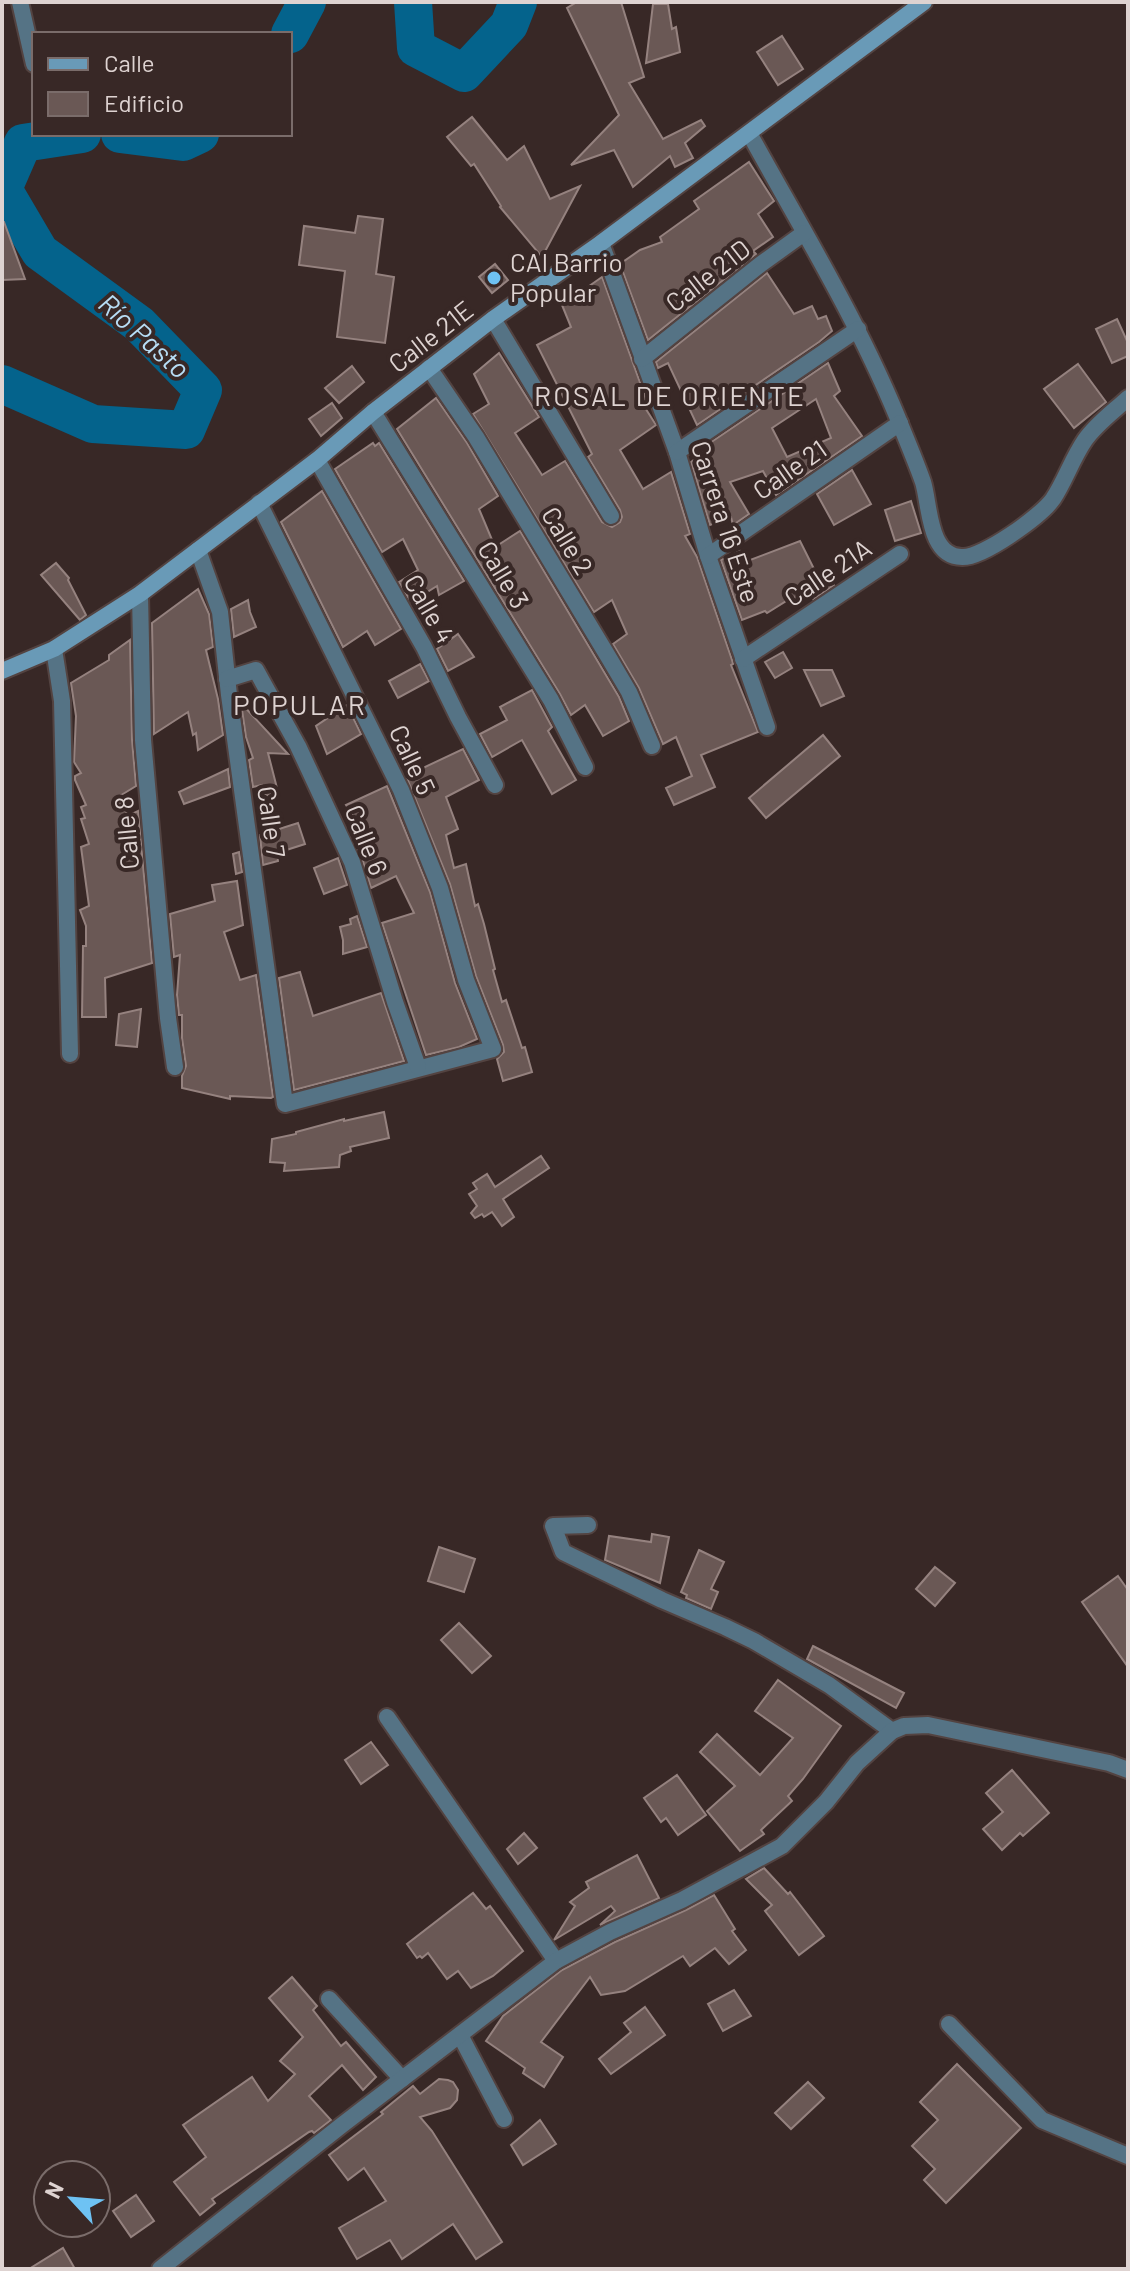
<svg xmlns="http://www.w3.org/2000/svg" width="1130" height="2271" viewBox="0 0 1130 2271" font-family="Barlow,sans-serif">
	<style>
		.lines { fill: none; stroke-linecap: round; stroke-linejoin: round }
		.river { stroke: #04638c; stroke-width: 38 }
		.building { fill: #6a5855; stroke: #95827f; stroke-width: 2; fill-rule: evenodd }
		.minor-casing { stroke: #534341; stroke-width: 20 }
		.secondary-casing { stroke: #534341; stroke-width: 20 }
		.minor { stroke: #557385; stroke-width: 16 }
		.secondary { stroke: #699ab7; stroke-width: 16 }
		.poi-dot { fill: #6ec2f3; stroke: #382826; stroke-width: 3 }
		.labels { text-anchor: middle; stroke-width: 8; stroke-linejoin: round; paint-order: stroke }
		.poi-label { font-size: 26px; fill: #ded3d1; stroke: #382826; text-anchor: start }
		.street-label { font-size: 26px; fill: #ded3d1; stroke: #382826 }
		.water-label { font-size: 28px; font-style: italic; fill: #b7ddf5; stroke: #382826 }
		.neighbourhood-label { font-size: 28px; letter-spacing: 2px; fill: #ded3d1; stroke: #382826 }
	</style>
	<rect width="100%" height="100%" fill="#382826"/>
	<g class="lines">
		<g class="river">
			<polyline points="413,2 416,48 464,73 509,25 518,2"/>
			<polyline points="290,34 307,2"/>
			<polyline points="120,134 183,142 200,134"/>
			<polyline points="2,384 93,424 186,430 203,390 139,324 40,252 3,189 23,143 82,134"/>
		</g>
	</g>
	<g class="building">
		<polygon points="577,2 621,2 644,77 629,83 663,139 701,120 705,126 685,143 693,158 675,167 670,156 633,187 614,150 571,165 619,115 567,8"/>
		<polygon points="653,4 668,4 672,29 676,27 680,52 646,63"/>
		<polygon points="782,36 803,69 778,85 757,52"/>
		<polygon points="472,117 507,160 524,146 550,199 580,186 542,257 500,207 501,206 474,164 471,166 447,137"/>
		<polygon points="749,162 774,201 758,214 773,237 753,251 756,254 648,340 620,264 640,250 662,242 660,237 699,209 694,201"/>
		<polygon points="358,216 383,219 376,274 394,277 385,343 337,337 345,271 299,265 304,226 355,233"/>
		<polygon points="2,222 4,222 25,279 2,280"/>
		<polygon points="495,264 508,280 492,293 479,277"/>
		<polygon points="767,273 794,314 812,306 818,319 826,316 832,331 819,342 697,425 668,363 658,368 656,362"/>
		<polygon points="602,277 647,402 642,403 656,425 620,450 643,489 671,472 690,534 685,536 697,557 732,660 733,664 731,665 758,732 701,755 715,787 674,805 666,788 692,776 676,737 663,744 639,688 613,644 627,634 612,600 594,612 473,414 489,404 474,374 499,353 539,417 515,433 542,475 565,461 602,522 612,527 620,522 622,517 620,510 588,457 592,454 537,345 571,327 562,305"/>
		<polygon points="1117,319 1128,343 1128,356 1112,363 1096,329"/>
		<path d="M828,363L840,391L834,396L862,436L776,495L763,471L730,482L749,514L733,525L731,517L710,525L691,462L709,448L707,445ZM816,399L831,438L787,457L772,428Z"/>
		<polygon points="1078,364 1106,402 1074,428 1044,389"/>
		<polygon points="352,366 364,382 339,403 325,388"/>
		<polygon points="436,398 467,443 498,496 479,509 495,547 520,531 619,697 629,721 603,736 585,705 571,715 560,694 397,429"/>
		<polygon points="332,403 342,418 321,436 309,419"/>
		<polygon points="373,443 375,446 379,443 464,581 439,595 437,586 411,602 399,582 418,570 403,539 382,552 335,469"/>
		<polygon points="852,470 871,504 834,525 817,494"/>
		<polygon points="322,491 401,629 375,645 367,631 343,647 281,522"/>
		<polygon points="911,501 921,533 895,541 885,510"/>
		<polygon points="800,541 817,575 828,571 834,585 813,599 809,592 788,600 767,613 765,611 742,620 721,560 740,551 745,562"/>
		<polygon points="56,563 69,578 68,580 86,615 80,620 41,575"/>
		<polygon points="198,589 209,614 213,647 206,650 218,699 223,735 198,750 196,733 193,735 188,712 154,734 152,623"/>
		<polygon points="248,600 250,612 256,627 234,637 231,609"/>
		<polygon points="458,634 474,657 448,671 437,649"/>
		<polygon points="130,640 132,740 136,786 118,797 128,816 138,811 152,963 105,978 106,1017 82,1017 83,946 86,946 86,926 80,910 89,906 81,847 89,844 81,819 85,818 81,807 86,805 75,780 75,776 81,773 74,762 76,716 71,683 109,660 109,655"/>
		<polygon points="783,652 792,668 775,678 765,662"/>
		<polygon points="420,664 429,681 398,698 389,681"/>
		<polygon points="804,670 832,670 844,696 821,706"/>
		<polygon points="532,690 552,727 548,731 576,780 552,794 522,740 492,757 480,734 507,720 500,707"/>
		<polygon points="241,703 288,754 268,753 278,792 266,796 262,785 253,787 249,760 253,758 246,737"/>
		<polygon points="347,705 361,734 327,754 316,726"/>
		<polygon points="823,735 840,756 766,818 749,798"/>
		<polygon points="463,749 479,780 446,797 458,829 446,835 454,868 466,864 475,906 478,904 484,924 495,969 493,970 502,1002 506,1000 522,1048 525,1047 532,1072 503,1081 497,1059 504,1052 503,1045 476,976 450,884 406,776"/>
		<polygon points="228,769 230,787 184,804 179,792"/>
		<polygon points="387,786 430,892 455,983 477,1039 459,1047 426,1055 382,923 414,913 396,876 371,888 362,858 352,836 357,833 351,817 353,816 346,805"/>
		<polygon points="298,823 305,844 277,853 278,861 263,865 260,835"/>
		<polygon points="239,852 242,872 236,874 233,854"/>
		<polygon points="338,858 347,885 324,894 314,868"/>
		<polygon points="237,881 243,925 224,932 240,980 256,975 273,1097 271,1098 230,1096 230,1099 182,1088 182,1076 186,1066 182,1038 182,1015 179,1015 177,995 180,955 174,957 170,914 215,901 212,885"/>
		<polygon points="357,916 367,947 343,954 343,940 340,927 351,924 350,919"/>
		<polygon points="300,972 313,1016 381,993 404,1061 294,1090 279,978"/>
		<polygon points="141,1009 137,1047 116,1045 119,1014"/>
		<polygon points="384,1112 389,1138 350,1147 351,1151 340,1155 339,1167 284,1171 285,1163 270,1162 272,1139 296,1134 296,1132 344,1119 344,1121"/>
		<polygon points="541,1156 549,1168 503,1199 514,1217 502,1226 492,1212 484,1217 482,1214 475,1218 471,1213 477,1206 469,1194 477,1189 473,1183 487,1174 495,1187"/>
		<polygon points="652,1534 669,1537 660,1583 605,1560 609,1536 651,1542"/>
		<polygon points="439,1547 475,1559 464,1592 428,1581"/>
		<polygon points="699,1550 724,1562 711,1589 718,1592 711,1609 686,1598 687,1595 681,1592"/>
		<polygon points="935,1567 955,1583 935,1606 916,1589"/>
		<polygon points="1118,1576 1128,1590 1128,1667 1082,1602"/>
		<polygon points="459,1623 491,1656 472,1673 441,1640"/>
		<polygon points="813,1646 904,1693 896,1708 807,1659"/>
		<polygon points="778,1680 841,1726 803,1779 788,1796 792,1801 761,1830 764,1834 740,1851 707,1811 735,1786 700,1752 717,1734 760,1775 793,1738 755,1711"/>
		<polygon points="371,1742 388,1765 361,1784 345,1760"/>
		<polygon points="1012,1770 1049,1813 1023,1836 1020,1833 1002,1850 983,1829 1003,1812 986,1793"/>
		<polygon points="677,1775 706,1815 678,1835 666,1818 661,1822 644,1798"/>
		<polygon points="524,1833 537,1848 518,1864 507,1849"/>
		<polygon points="637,1855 659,1898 600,1925 615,1911 611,1906 554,1940 575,1906 570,1902 589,1888 586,1882"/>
		<polygon points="764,1868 788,1894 790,1892 824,1936 799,1955 765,1911 772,1905 746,1879"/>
		<polygon points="473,1893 486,1909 490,1906 523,1951 493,1976 471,1988 458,1971 447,1979 428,1953 422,1958 420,1956 417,1958 407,1944"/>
		<polygon points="714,1895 735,1929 732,1931 746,1950 729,1964 715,1948 690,1966 683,1956 625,1991 601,1995 590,1977 541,2042 563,2057 544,2087 523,2073 525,2068 486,2041 503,2016 562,1970 615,1942 686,1910"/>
		<polygon points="292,1977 317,2006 313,2010 341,2046 346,2042 376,2077 363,2090 342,2065 309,2096 331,2120 314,2133 312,2131 309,2132 212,2199 215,2203 200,2215 174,2182 206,2157 183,2125 252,2077 268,2101 295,2074 280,2061 303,2037 269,1998"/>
		<polygon points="734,1990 751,2016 723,2031 708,2004"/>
		<polygon points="645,2007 665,2035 611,2074 599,2059 631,2032 624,2023"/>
		<polygon points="957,2064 1021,2128 946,2203 924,2180 935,2169 912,2146 938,2120 920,2102"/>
		<polygon points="439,2079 448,2080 453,2082 458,2090 457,2100 450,2108 420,2117 432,2131 502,2242 476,2259 453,2224 402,2259 390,2240 357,2259 339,2228 386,2201 364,2168 348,2180 329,2155 383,2114 381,2112 413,2086 420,2094"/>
		<polygon points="808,2082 824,2098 791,2129 775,2113"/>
		<polygon points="540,2120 556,2144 523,2165 511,2145"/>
		<polygon points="136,2195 154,2221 131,2237 113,2211"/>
		<polygon points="63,2248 75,2269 29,2269"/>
	</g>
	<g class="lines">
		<defs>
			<g id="minor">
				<polyline points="20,2 34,64"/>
				<path d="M749,133C803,231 862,327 903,431C910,448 917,465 923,482C930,504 928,557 962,557C983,558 1041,516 1053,499C1065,481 1072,459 1085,440C1096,424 1114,411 1128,398"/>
				<polyline points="601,243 677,452 708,556 767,727"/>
				<polyline points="493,319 611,516"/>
				<polyline points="642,359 761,264 804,233"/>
				<polyline points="429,368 476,437 609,658 629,692 652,746"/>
				<polyline points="373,412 551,700 585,767"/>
				<polyline points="677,452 858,329"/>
				<polyline points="317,460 424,647 458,717 495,785"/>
				<polyline points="198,550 220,612 229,695 285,1104 493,1049 466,980 440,888 401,790 259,503"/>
				<polyline points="708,556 900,423"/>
				<polyline points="140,594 143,740 168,1018 175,1067"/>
				<polyline points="54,649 62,701 70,1054"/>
				<polyline points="743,659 900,554"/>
				<polyline points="227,679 256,670 298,746 352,862 395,1002 418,1067"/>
				<polyline points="588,1525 553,1526 563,1552 662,1600 725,1627 754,1641 829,1685 892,1731"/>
				<polyline points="387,1717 556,1961"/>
				<polyline points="329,1999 402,2079"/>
				<polyline points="949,2024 1042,2120 1128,2156"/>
				<polyline points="460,2035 504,2119"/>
				<polyline points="160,2269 342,2125 556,1961 610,1932 682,1900 782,1846 826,1802 857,1763 892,1731 904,1726 928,1725 1109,1763 1128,1770"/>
			</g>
			<polyline id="secondary" points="2,671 54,649 140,594 317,460 373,412 493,319 601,243 924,2"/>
		</defs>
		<use href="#minor" class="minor-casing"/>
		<use href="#secondary" class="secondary-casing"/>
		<use href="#minor" class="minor"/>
		<use href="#secondary" class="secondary"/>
	</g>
	<circle class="poi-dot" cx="494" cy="278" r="8"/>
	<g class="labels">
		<g class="poi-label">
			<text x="510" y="272">CAI Barrio<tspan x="510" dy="30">Popular</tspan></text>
		</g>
		<g class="street-label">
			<text transform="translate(708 276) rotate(-38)" y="9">Calle 21D</text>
			<text transform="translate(431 337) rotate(-38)" y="9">Calle 21E</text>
			<text transform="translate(790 470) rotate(-35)" y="9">Calle 21</text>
			<text transform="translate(725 522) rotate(72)" y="9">Carrera 16 Este</text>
			<text transform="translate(567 541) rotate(59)" y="9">Calle 2</text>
			<text transform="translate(828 573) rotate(-34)" y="9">Calle 21A</text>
			<text transform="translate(503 575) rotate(59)" y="9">Calle 3</text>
			<text transform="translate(429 609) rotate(60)" y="9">Calle 4</text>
			<text transform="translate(412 760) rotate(65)" y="9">Calle 5</text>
			<text transform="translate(271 822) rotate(82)" y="9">Calle 7</text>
			<text transform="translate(127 833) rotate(-95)" y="9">Calle 8</text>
			<text transform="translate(366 840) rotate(68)" y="9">Calle 6</text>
		</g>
		<g class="water-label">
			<text transform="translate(144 336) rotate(42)" y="10">Río Pasto</text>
		</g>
		<g class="neighbourhood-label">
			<text x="670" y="406">ROSAL DE ORIENTE</text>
			<text x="300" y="715">POPULAR</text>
		</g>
	</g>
	<rect width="1130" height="2271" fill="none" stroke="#ded3d1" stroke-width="8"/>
	<rect x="32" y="32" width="260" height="104" fill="#382826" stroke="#7a6c6a" stroke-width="2"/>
	<rect x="48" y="58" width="40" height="12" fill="#699ab7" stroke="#7a6c6a" stroke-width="2"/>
	<text x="104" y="72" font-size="24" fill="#ded3d1">Calle</text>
	<rect x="48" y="92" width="40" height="24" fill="#6a5855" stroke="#7a6c6a" stroke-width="2"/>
	<text x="104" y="112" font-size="24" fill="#ded3d1">Edificio</text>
	<g transform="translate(72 2199) rotate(296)"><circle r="38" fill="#382826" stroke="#7a6c6a" stroke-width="2"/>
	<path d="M0-6L14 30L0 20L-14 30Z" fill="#6ec2f3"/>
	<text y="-12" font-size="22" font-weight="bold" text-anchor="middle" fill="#ded3d1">N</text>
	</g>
</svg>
